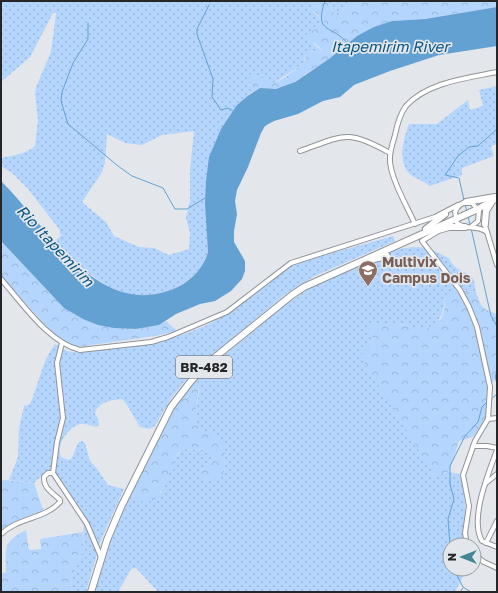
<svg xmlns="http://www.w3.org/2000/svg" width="498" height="593" viewBox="0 0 498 593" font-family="'Golos Text',sans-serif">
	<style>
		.grass { fill: url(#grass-dots); fill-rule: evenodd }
		.forest { fill: url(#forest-crowns) }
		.water { fill: #64a1d3 }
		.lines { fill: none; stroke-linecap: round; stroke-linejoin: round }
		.stream { stroke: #64a1d3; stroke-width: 1 }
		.minor-casing { stroke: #909397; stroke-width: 6 }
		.highway-casing { stroke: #909397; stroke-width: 8 }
		.minor { stroke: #fff; stroke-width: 4 }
		.highway { stroke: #fff; stroke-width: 6 }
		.labels { text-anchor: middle; stroke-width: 3.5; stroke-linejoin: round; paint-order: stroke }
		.shield { fill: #e3e7ec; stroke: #5e6063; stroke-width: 1 }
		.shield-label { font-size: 13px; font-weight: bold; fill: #252628 }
		.education-label { font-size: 14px; font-weight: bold; fill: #785e54; stroke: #e3e7ec; text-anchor: start }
		.water-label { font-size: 15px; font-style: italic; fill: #085482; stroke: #e3e7ec }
	</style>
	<defs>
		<pattern id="grass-dots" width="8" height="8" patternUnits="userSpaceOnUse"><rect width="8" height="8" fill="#b4d5fd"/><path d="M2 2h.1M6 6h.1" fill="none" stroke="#9bb7d9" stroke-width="1.8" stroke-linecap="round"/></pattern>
		<pattern id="forest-crowns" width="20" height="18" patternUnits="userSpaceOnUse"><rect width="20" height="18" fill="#b4d5fd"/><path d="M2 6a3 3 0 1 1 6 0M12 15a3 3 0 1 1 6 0" fill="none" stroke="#9bb7d9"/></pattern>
	</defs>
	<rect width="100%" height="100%" fill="#e3e7ec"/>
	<g class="grass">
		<path d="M1,1H311L314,13L324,20L323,25L318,28L313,43L322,51L321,53L310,51L305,56L304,63L274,83L264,79L252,84L260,88L249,94L206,181L208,252C203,269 193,277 179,286C130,316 87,275 55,241L61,236L59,229L28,189L12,173L1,166V158C14,155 24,155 35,146L38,120L35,94L36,87L51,52L56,13H53L30,57L1,82ZM194,131L190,170V200L186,218L190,233L189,249L169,255L154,248L139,247L114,236L106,222L82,202L102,172L105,162L107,134L125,143L142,145L162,135Z"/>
		<polygon points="328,1 352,1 340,13 334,13"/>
		<path d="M497,86V144L491,146L494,156L462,168V175L430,186C425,182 416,179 411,175C396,162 404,138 409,124H437L468,100L470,110L483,106L479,90Z"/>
		<path d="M393,236L395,241L315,276L287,293L194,370L172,397L155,426L149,429L140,427L127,405L122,399C111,400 97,402 95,414L98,419L99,425L96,427C91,426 86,423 80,424C68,427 56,445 61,457L68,460L72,458L78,443L82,441L85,443L90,461L98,470L108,485L124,489L101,540L86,592H71L72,576L83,551L84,515L67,498L48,470L34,483L9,480L18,457L19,428L24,406L30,404C39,384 41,363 55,344L67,351L81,353L156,342L182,335L207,325L230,312L290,265Z"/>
		<path d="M414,247C432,247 434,252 449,258C456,274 469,270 473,279C475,282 475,288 476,292L463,290L445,298C444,312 439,329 421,330C417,330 411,327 406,325C400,323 394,325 387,323L374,338L373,342L368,348L434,475L449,472L463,475L468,545H450V569H467L455,592H158L136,568L131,569L118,592H94L108,544L130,494L138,500L161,493L173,462L182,449L207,450L211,453V459L198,475L224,474L225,451L209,433H203C191,420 198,407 199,391C199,387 197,383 197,378L199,376L285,305L308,289L397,249Z"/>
	</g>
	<g class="forest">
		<path d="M311,1H328L334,13H340L352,1H497V7L425,19L392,21L304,75C291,86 270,95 253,85C249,82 247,80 248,75L254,74L274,83L284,78L304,63L307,51L321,53L322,51C318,43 309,42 305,35L323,25L324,20L311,9Z"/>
		<polygon points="1,241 64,308 98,325 136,329 159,325 166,321 177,331 155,336 77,347 59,340 1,276"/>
		<path d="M457,290L476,292C481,307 482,309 497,314V376L489,388L486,419L473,437L459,441L449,472L434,475L360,356L373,342L374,338L367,331L370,325L388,323L406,325L420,330L428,328L441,319L444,311L446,294Z"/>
		<path d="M197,378C203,397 188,416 203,433H209L220,438L225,451L224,474C215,481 206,485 198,475L211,459V453L207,450L182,449C164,466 165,523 130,494L170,415Z"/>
		<polygon points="4,480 34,483 43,510 1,529 1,481"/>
		<path d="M26,530L29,550L41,549L40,539L83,532V551L72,576L71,592H1V574L6,572C6,546 2,543 26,530Z"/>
	</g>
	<path class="water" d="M497,7V46L439,55L390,71L354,85L340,97L323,101L298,114L274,121L265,126L261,133L248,167L237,190L235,201L237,214L234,231V242L245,261V271L242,279L231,291L215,301L200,304L176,314L159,325L136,329L114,328L98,325L83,319L64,308L1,241V181C46,225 96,318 171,290C189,283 203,270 208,252L205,203L206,181L209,157L221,129L237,105L249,95L260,88L276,89L295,82L329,59L357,36L374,27L392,21L425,19Z"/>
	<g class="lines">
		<g class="stream">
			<path d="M325,1C313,35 333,24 348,44"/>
			<polyline points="209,5 197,29 197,34 213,79 212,97 221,110 228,108 233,111"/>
			<polyline points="88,23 88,39 73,63 62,92 61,101 68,124 118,166 132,176 163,188 175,209 187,209 205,198"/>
			<polyline points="464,200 459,178 445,175 458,156 469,147 478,146 497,129"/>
			<polyline points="465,205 467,211"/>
			<polyline points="468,216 470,225"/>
			<polyline points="471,228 491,316 497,326"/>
			<polyline points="497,372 495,376 497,384"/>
			<polyline points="491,399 497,394"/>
			<polyline points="450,545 448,519 454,499 450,484 450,466 465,436 478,422 482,407 488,401"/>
			<polyline points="454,569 463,587 471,592"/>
			<polyline points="460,592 463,588"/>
		</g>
		<defs>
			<g id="minor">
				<path d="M300,151C345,135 347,129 390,153"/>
				<polyline points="484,222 497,265"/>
				<path d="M415,224C407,206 395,187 391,168C388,156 392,146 395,135C397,125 400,114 406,106C427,82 468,78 497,72"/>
				<path d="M472,226L478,221L479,211L472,203C464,201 458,204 455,212L457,223C467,231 476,224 487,232"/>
				<polyline points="437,232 422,241 460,290 469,307 477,327 490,387 488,419 475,441 463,475 469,506 465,533 467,545"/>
				<path d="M1,279C22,303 49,343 80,350L151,342L168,337L227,312L291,263L435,217L458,205"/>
				<polyline points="488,419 497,418"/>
				<polyline points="473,446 487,446 497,448"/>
				<path d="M497,450C489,472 469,519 482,541L497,547"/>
				<polyline points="53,473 57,442 63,418 57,363 62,343"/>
				<polyline points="486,483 497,474"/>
				<path d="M1,534C17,518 45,519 60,502V500C52,492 43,488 44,477L48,473H53L87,524L101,557"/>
				<polyline points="486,543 497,521"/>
				<polyline points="474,555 484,562 497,568"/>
			</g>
			<g id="highway">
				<polyline points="466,202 495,197"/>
				<polyline points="485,224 486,211 491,203"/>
				<polyline points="426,229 445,214"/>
				<polyline points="435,231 449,227 465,227"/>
				<polyline points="369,260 387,256"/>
				<polyline points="91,592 107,540 121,507 171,407 191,381 209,362 292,295 304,287 478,209 497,198"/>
			</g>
		</defs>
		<use href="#minor" class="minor-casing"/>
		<use href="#highway" class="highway-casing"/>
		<use href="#minor" class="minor"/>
		<use href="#highway" class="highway"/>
	</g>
	<defs>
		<symbol id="university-pin" viewBox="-11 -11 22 30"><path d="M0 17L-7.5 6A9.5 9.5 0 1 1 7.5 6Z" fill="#8d6e63" stroke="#e3e7ec"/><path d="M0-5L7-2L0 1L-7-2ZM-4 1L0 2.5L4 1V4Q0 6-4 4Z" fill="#fff"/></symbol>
	</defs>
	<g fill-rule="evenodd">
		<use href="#university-pin" x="357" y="259" width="22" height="30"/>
	</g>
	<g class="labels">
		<rect class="shield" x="176" y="356" width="56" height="22" rx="3"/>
		<g class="shield-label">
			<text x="204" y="372">BR-482</text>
		</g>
		<g class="education-label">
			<text x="382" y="267">Multivix<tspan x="382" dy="16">Campus Dois</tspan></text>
		</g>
		<g class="water-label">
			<text x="390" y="52">Itapemirim River</text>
			<text transform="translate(55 246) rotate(47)" y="5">Rio Itapemirim</text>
		</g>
	</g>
	<rect width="498" height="593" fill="none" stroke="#252628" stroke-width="4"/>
	<g transform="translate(462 557) rotate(270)"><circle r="19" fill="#e3e7ec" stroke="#979a9e"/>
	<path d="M0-3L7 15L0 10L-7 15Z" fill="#438597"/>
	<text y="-6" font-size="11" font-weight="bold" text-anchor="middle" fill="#252628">N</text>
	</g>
</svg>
